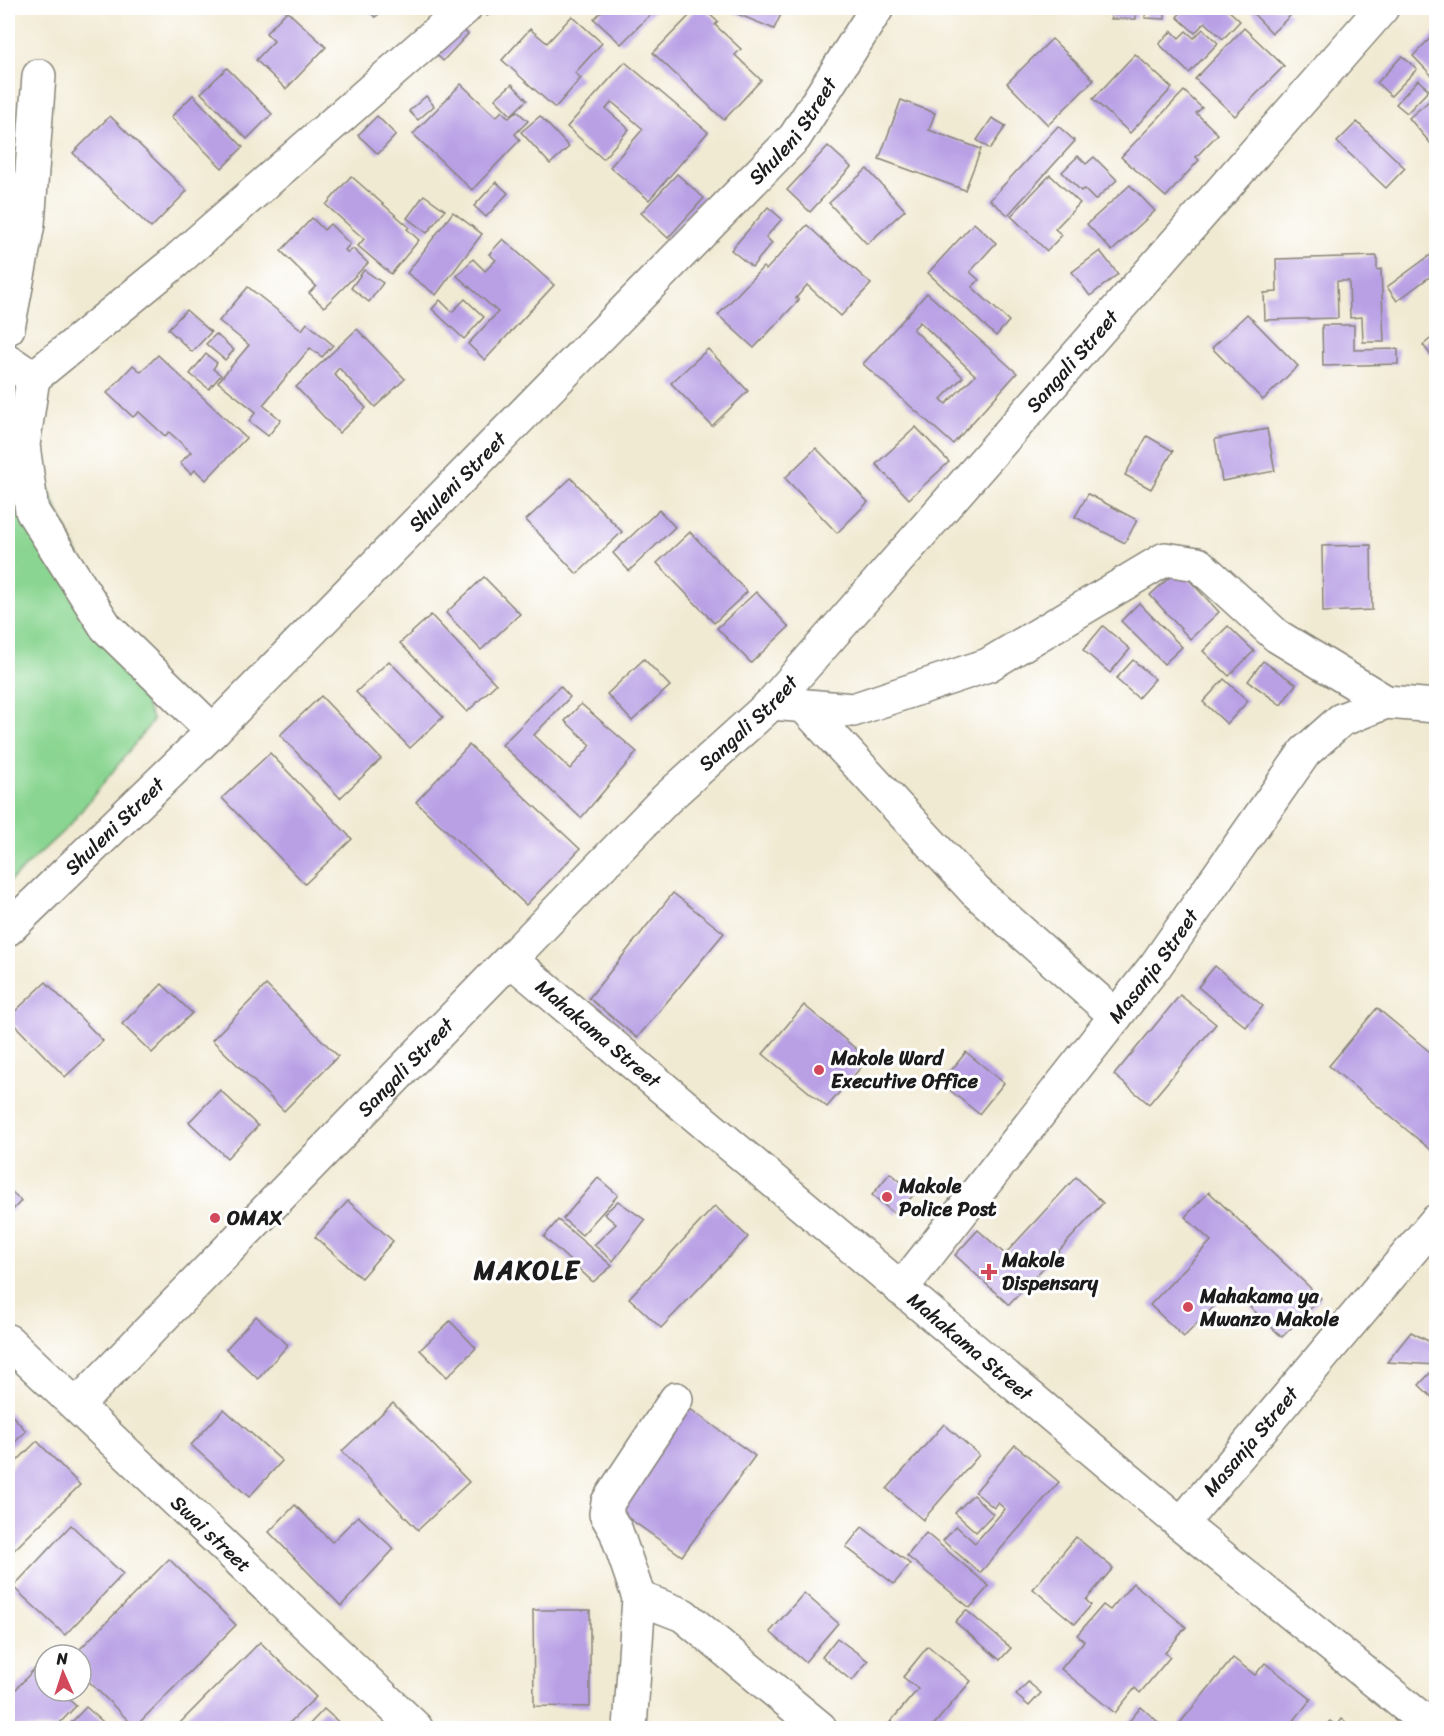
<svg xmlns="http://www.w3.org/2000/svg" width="1444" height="1736" viewBox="0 0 1444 1736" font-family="Sriracha,sans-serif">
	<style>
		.green { fill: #8ad591; stroke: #537856; stroke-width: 1.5 }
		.building { fill: #b9a0e5; fill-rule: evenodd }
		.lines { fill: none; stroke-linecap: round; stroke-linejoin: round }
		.minor-casing { stroke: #868378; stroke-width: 36 }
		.minor { stroke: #fff; stroke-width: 33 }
		.poi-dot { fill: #d1495b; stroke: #fff; stroke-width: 2 }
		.labels { text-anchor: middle; stroke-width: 6; stroke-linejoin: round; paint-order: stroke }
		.street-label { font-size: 20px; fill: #1c1c1c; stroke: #fff }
		.poi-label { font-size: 20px; font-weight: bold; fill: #1c1c1c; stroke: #fff; text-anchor: start }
		.district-label { font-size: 26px; font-weight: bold; letter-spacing: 1.5px; fill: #1c1c1c; stroke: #fff }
	</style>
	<rect width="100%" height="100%" fill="#fff"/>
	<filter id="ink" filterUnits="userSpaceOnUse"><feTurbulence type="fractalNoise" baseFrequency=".0167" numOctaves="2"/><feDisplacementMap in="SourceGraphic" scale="12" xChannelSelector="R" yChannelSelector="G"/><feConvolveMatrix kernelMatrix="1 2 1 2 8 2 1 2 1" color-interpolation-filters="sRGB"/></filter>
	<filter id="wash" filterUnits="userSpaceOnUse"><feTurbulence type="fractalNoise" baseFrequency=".008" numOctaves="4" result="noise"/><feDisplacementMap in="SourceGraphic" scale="24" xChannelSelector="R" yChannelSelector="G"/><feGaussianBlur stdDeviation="1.35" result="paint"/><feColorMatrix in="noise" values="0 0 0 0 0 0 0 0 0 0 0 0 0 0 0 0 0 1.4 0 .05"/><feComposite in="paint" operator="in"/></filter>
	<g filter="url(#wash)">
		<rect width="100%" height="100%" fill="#f1ead3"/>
		<polygon class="green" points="8,400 153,721 70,825 8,883"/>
		<g id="blocks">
			<g class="building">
				<polygon points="366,8 387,8 375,17"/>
				<polygon points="482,8 501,8 487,16"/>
				<polygon points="605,8 657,8 621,44 594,19"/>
				<polygon points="697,8 703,8 718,22 715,25 741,49 735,55 761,80 724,120 653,53"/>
				<polygon points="723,8 784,8 774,29"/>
				<polygon points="1112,8 1136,8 1136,19 1111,19"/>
				<polygon points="1146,8 1165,8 1165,19 1145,18"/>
				<polygon points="1185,8 1226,8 1240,21 1223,39 1205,22 1195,33 1177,17"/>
				<polygon points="1248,8 1284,8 1291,15 1272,33"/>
				<polygon points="287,11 326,47 286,89 256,60 274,41 266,33"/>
				<polygon points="572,16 602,43 575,73 581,78 555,108 502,60 530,29 547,43"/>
				<polygon points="452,19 468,34 443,61 427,45"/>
				<polygon points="1244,28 1284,66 1235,116 1195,79"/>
				<polygon points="1203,29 1218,43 1189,73 1159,44 1172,31 1179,38 1186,31 1194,38"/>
				<polygon points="1436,32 1436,80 1413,56"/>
				<polygon points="1052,39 1094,80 1048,125 1007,83"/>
				<polygon points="1135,54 1172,88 1130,133 1093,99"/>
				<polygon points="1402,56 1417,69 1391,96 1377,83"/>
				<polygon points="625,62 708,132 649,200 610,167 643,129 612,102 606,109 629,129 603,159 567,127"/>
				<polygon points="227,68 272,114 247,139 201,93"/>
				<polygon points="1418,80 1429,90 1407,113 1396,104"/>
				<polygon points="461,84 496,117 502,111 509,118 517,111 528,121 515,134 520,140 472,190 413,134"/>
				<polygon points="512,84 527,100 511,115 495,99"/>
				<polygon points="1184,91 1202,108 1196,113 1218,134 1196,157 1199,160 1166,197 1121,157"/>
				<polygon points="193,95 243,147 222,168 171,117"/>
				<polygon points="1436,95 1436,150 1409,118"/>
				<polygon points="426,96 434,106 418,120 409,111"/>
				<polygon points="901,100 935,113 929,130 981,149 965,190 879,159"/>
				<polygon points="110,116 187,191 151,228 73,153"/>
				<polygon points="377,116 396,135 378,154 358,135"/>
				<polygon points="540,116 569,147 550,164 521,132"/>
				<polygon points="992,118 1006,126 990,149 977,140"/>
				<polygon points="1357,122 1405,168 1386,188 1337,142"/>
				<polygon points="1058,126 1075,141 1008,215 990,200"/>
				<polygon points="828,146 851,167 810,212 787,190"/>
				<polygon points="1078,156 1086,164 1094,157 1117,180 1095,200 1084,189 1081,191 1062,172"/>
				<polygon points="867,169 905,210 867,244 829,203"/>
				<polygon points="677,174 704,198 668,238 641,213"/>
				<polygon points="1050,175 1080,203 1055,229 1062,235 1047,251 1011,216"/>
				<polygon points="351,176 409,227 407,229 419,240 391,274 358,246 364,239 326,205"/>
				<polygon points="496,182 508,193 486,217 474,206"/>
				<polygon points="1130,185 1155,211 1112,251 1087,224"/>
				<polygon points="424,195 445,210 427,233 407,218"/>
				<polygon points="768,207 782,219 766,237 772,243 752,267 731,250"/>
				<polygon points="453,212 482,234 436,295 407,273"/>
				<polygon points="312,218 324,230 330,224 350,244 345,250 348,253 353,249 368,263 324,307 309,293 316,286 281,251"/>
				<polygon points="974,223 996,243 970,272 979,280 972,287 1009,321 996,336 928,273"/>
				<polygon points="807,225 871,284 841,316 807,285 796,298 799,300 754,348 718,315 763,267 766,270"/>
				<polygon points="503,239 554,285 485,360 468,344 498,312 457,276 473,259 485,271 496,260 489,254"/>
				<polygon points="1100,251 1118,274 1090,296 1072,272"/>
				<polygon points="1436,251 1436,272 1397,301 1387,287"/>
				<polygon points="1377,256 1377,270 1381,269 1384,342 1363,342 1362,317 1350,318 1349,281 1337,281 1338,318 1265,320 1264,293 1277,292 1276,259"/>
				<polygon points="364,270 383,283 369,302 351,288"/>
				<polygon points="248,287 302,330 307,323 333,345 322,357 310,348 263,405 281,420 268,436 249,421 256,412 218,382 249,345 219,321"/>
				<path d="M927,293L1017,373L953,444L863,364ZM920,322L975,375L946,404L941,399L963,377L913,329Z"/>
				<polygon points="465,299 484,317 464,339 432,309 440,300 452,312"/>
				<polygon points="186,310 211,332 192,352 168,329"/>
				<polygon points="1247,314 1298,366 1263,400 1212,348"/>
				<polygon points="1322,325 1354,325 1354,350 1398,349 1398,364 1323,366"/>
				<polygon points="357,329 405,379 375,407 339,368 334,374 366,408 339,433 296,387"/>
				<polygon points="216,334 234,350 225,360 206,344"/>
				<polygon points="1436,334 1436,357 1434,359 1423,345"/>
				<polygon points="708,349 748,391 712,426 671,383"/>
				<polygon points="206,354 217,363 213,369 221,375 209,389 190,374"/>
				<polygon points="158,355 246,438 206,480 195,470 191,474 180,463 191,452 169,432 165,436 139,412 133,417 107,393 133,365 141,372"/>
				<polygon points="916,427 949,462 909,499 876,464"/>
				<polygon points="1267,429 1275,471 1222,481 1215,439"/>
				<polygon points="1147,436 1173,451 1151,489 1125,475"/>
				<polygon points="816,448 868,502 837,533 785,478"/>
				<polygon points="571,478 622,532 577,574 526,520"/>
				<polygon points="1088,494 1137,520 1125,543 1075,517"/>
				<polygon points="659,510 675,527 629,571 613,553"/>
				<polygon points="690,532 747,592 714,623 657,563"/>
				<polygon points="1371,545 1372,610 1323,612 1322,546"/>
				<polygon points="1179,569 1219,612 1190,639 1150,595"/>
				<polygon points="484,577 520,614 481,650 446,613"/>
				<polygon points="756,592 789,627 751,663 717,628"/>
				<polygon points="1139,603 1182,647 1164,664 1121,621"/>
				<polygon points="431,615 496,684 467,712 400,643"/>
				<polygon points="1103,626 1130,649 1110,673 1083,650"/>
				<polygon points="1228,626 1254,651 1229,676 1203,651"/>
				<polygon points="644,659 670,686 632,721 607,694"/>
				<polygon points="1133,660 1155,679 1138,698 1116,679"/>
				<polygon points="389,661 443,717 410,748 356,692"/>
				<polygon points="1263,661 1296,684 1281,705 1248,681"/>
				<polygon points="1224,679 1248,701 1227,724 1203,702"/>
				<polygon points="560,686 570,697 534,735 570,769 591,745 565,721 581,704 637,752 581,818 502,745"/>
				<polygon points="321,696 381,759 340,798 280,735"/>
				<polygon points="469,745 580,849 526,905 416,802"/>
				<polygon points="270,753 352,839 305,884 222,798"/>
				<polygon points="673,893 724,933 637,1038 589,998"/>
				<polygon points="1215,966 1263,1006 1246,1027 1198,987"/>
				<polygon points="46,982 103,1041 65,1077 8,1018"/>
				<polygon points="162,984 192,1013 152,1053 122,1024"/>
				<polygon points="266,985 338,1056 284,1111 212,1040"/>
				<polygon points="1180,995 1216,1024 1149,1104 1114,1075"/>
				<polygon points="804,1005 868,1059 827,1107 763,1054"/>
				<polygon points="1377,1008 1436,1057 1436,1154 1329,1066"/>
				<polygon points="966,1052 1004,1083 979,1114 941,1083"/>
				<polygon points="220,1090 258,1126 227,1158 189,1122"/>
				<polygon points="890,1173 915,1193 896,1215 872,1195"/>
				<polygon points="1076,1177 1103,1203 1009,1305 955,1255 978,1230 1005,1254"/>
				<polygon points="598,1178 618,1195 582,1235 563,1219"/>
				<polygon points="8,1188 21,1201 8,1215"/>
				<polygon points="1209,1192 1321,1298 1282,1337 1231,1289 1184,1337 1150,1305 1211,1241 1185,1217"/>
				<polygon points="348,1201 393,1241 361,1278 315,1237"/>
				<polygon points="618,1201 645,1220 613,1261 594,1245 616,1224 604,1214"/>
				<polygon points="715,1206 748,1237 661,1328 629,1298"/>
				<polygon points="558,1220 612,1266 593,1282 544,1237"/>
				<polygon points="256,1316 288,1345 258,1379 226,1349"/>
				<polygon points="450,1321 476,1348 447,1377 420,1350"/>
				<polygon points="1411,1332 1436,1345 1436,1365 1387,1362"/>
				<polygon points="1430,1373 1436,1379 1436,1401 1419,1385"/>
				<polygon points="393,1403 469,1482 418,1530 342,1451"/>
				<polygon points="686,1406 755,1456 682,1556 613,1507"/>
				<polygon points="224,1409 282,1461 249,1497 191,1445"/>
				<polygon points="8,1411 26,1431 8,1449"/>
				<polygon points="944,1424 979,1455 923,1520 887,1489"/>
				<polygon points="37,1441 80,1485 8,1556 8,1470"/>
				<polygon points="1015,1445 1059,1482 980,1573 943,1541 956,1526 975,1543 1005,1509 998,1503 994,1508 975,1492"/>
				<polygon points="973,1495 993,1514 976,1532 955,1513"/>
				<polygon points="295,1505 332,1542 358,1516 394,1549 341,1606 269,1532"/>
				<polygon points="71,1525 123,1574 65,1635 13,1587"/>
				<polygon points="862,1527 910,1564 894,1584 846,1547"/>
				<polygon points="926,1533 989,1586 970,1608 907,1556"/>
				<polygon points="1076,1537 1113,1568 1086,1600 1091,1605 1075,1624 1033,1589"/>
				<polygon points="169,1559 236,1625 135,1727 81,1674 81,1655 74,1655"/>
				<polygon points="1133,1583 1186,1627 1165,1653 1170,1657 1140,1693 1135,1688 1115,1713 1061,1669 1084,1641 1077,1635 1103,1605 1110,1610"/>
				<polygon points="804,1593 838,1623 805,1662 770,1632"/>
				<polygon points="533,1610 590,1610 590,1707 534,1706"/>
				<polygon points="966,1610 1011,1648 1000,1660 955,1622"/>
				<polygon points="837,1638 868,1661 852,1681 822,1657"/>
				<polygon points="260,1642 316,1697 284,1728 175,1728"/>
				<polygon points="928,1646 971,1681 931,1728 889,1728 886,1727 918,1689 903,1677"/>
				<polygon points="1233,1658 1255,1675 1265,1663 1311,1699 1288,1728 1176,1728"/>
				<polygon points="35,1668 45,1677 45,1691 60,1691 76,1706 55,1728 8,1728 8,1698"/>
				<polygon points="1028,1682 1041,1693 1029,1706 1016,1695"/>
				<polygon points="86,1707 110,1728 66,1728"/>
				<polygon points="1141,1707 1165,1728 1130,1728 1126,1725"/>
				<polygon points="324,1709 345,1728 306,1728"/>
				<polygon points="1342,1719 1354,1728 1323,1728 1330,1721 1337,1726"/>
			</g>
		</g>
	</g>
	<g filter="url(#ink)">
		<use href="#blocks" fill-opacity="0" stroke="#868378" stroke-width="1.5"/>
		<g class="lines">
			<defs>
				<g id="minor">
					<polyline points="8,328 28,224 39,76"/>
					<polyline points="8,361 33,378 175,262 465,8"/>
					<polyline points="33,378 23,445 32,511 106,627 213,731"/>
					<polyline points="772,703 853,710 988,665 1165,559 1198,564 1277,636 1386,702"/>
					<polyline points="804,706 975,891 1116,1016"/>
					<path id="s1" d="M8,929L213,731L795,137L877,8"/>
					<path id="s2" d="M511,960L1181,1524L1433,1728"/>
					<path id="s3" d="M901,1289L1156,965L1305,752L1341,720L1386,702L1436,706"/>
					<path id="s4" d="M8,1341L416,1728"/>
					<path id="s5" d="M77,1405L666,799L772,703L1382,8"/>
					<path id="s6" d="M1181,1524L1436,1221"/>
					<polyline points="639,1598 683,1615 820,1728"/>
					<polyline points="630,1728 639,1598 616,1531 606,1514 608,1502 676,1399"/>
				</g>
			</defs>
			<use href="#minor" class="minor-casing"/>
			<use href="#minor" class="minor"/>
		</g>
	</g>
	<g class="poi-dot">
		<circle cx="819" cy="1070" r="6"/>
		<circle cx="887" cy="1197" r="6"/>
		<circle cx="215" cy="1218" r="6"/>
		<path d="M986 1263h6v6h6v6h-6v6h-6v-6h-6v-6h6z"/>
		<circle cx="1188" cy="1307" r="6"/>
	</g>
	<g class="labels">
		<g class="street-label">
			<text dy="7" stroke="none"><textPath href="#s1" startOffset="1120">Shuleni Street</textPath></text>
			<text dy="7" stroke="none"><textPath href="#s5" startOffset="1443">Sangali Street</textPath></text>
			<text dy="7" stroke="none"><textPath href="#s1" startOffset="634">Shuleni Street</textPath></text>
			<text dy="7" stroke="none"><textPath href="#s5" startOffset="957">Sangali Street</textPath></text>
			<text dy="7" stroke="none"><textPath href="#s1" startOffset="148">Shuleni Street</textPath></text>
			<text dy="7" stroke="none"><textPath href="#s3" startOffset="410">Masanja Street</textPath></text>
			<text dy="7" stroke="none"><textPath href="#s2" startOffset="114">Mahakama Street</textPath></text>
			<text dy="7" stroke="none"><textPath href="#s5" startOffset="471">Sangali Street</textPath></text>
			<text dy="7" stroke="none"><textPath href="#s2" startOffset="600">Mahakama Street</textPath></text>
			<text dy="7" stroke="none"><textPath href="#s6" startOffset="108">Masanja Street</textPath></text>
			<text dy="7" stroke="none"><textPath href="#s4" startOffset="280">Swai street</textPath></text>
		</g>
		<g class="poi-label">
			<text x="831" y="1065">Makole Ward<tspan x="831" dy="23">Executive Office</tspan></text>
			<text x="899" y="1193">Makole<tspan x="899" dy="23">Police Post</tspan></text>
			<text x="227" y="1225">OMAX</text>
			<text x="1002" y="1267">Makole<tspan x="1002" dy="23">Dispensary</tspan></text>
			<text x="1200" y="1303">Mahakama ya<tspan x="1200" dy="23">Mwanzo Makole</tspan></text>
		</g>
		<g class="district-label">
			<text x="527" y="1279">MAKOLE</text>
		</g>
	</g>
	<rect width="1444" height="1736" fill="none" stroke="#fff" stroke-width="30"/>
	<g transform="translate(63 1673) rotate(357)"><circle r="28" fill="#ffffff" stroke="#a4a4a4" stroke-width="1.5"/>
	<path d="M0-4.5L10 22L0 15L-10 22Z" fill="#d1495b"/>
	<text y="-9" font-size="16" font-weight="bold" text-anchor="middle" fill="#1c1c1c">N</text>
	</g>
</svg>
